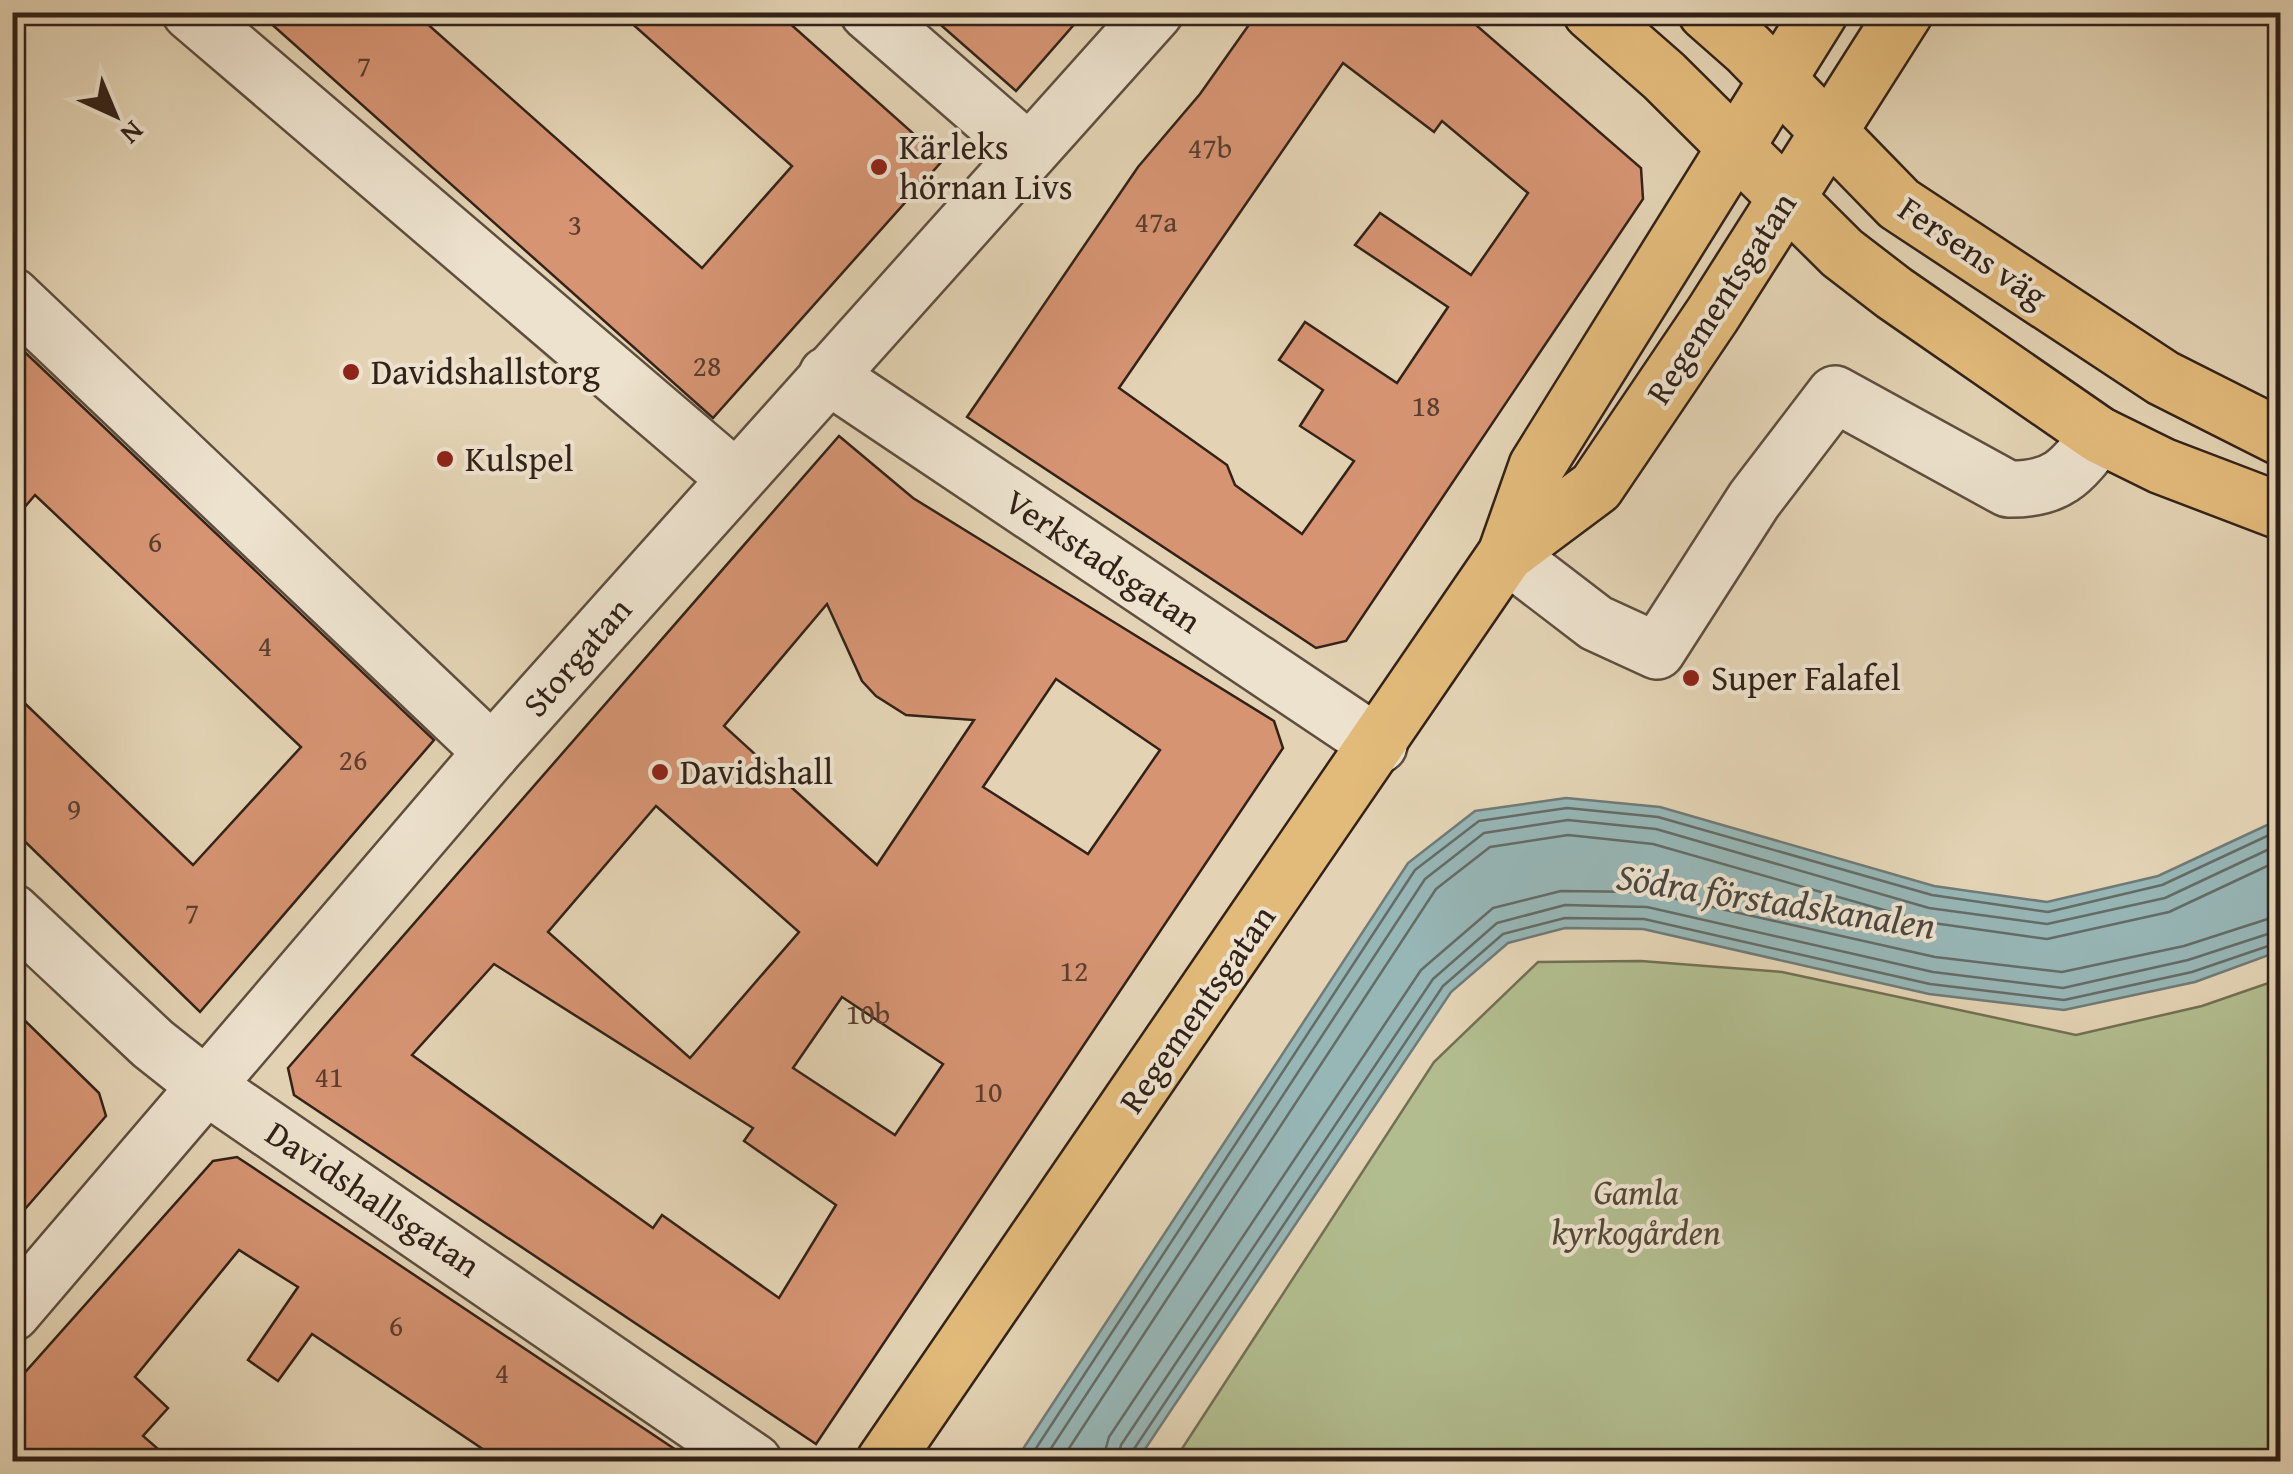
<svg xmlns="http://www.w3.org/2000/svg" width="2293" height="1474" viewBox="0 0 2293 1474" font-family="'Gentium Book Plus',serif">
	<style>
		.green { fill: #b2bd8f; stroke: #727054; stroke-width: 2.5 }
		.water { fill: #97b6b6; stroke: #6f7b77; stroke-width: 2.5 }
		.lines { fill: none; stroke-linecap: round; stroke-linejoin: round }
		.shore { stroke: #646c67; stroke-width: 2.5 }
		.building { fill: #d69473; stroke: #322218; stroke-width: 2.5; fill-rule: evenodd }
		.minor-casing { stroke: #5e4e3f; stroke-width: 60 }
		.major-casing { stroke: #322218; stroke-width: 60 }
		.minor { stroke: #ede2ce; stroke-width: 55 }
		.major { stroke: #e2ba7a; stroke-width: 55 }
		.poi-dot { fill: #8f2418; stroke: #ede2ce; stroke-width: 4 }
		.labels { text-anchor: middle; stroke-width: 8; stroke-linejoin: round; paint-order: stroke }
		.number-label { font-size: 30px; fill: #5b3e2f }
		.poi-label { font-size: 35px; fill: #322218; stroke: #ede2ce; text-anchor: start }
		.street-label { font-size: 35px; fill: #322218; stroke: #ede2ce }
		.park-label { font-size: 35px; font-style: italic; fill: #524936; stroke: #ede2ce }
		.water-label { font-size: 38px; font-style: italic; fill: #4b4740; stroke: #ede2ce }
	</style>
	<rect width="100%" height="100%" fill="#e3d3b4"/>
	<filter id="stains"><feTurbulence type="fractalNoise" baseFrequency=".002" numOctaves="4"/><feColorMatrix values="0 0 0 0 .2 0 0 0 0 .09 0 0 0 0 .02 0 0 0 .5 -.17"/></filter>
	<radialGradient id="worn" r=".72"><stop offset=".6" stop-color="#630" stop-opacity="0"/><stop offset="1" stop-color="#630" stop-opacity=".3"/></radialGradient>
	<polygon class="green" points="1641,961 1782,972 2076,1035 2202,1006 2280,979 2280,1461 1174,1461 1434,1062 1538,962"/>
	<polygon class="water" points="1566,798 1660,807 1934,886 2047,902 2158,876 2280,819 2280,951 2195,982 2064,1010 1929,994 1643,929 1565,928 1508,943 1451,992 1137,1461 1015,1461 1408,863 1475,811"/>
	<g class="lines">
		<g class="shore">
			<polyline points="1027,1462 1415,870 1479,821 1567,808 1658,817 1932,895 2048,912 2162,885 2280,830"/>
			<polyline points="1042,1462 1425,879 1484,833 1568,820 1656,829 1929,908 2047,924 2165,898 2280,844"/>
			<polyline points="1060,1462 1436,889 1490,847 1568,835 1653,844 1926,922 2047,939 2169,912 2280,860"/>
			<polyline points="1102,1462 1109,1437 1421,970 1493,908 1561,891 1645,892 1935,957 2062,972 2184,946 2280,915"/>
			<polyline points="1117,1462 1121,1445 1433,979 1497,923 1565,905 1647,907 1933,972 2063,988 2188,960 2280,930"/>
			<polyline points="1130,1462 1132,1452 1443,986 1503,934 1565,918 1644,919 1930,984 2064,1000 2192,972 2280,942"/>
		</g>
	</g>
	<g class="building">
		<polygon points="258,12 414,12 702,268 792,166 619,12 777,12 943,160 713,418"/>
		<polygon points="926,12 1085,12 1016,91"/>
		<path d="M1258,12H1461L1641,168L1643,199L1346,641L1316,648L967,417L1138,167L1200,94ZM1343,63L1434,132L1442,121L1528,193L1471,275L1380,213L1355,245L1448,307L1397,383L1305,322L1279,360L1323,390L1300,426L1354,461L1302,534L1235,485L1227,465L1119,388Z"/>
		<polygon points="12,340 434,740 200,1012 12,829 12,691 193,865 301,747 35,495 12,522"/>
		<path d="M839,436L913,498L1274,721L1283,748L816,1444L294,1095L288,1068ZM827,604L862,681L876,696L906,715L974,720L877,865L724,726ZM1056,679L1160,750L1088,854L983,787ZM656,806L799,932L690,1058L548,932ZM494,964L753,1128L744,1141L836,1205L779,1298L662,1215L653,1228L412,1055ZM842,997L943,1064L895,1135L793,1068Z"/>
		<polygon points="12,1008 99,1093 106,1116 12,1224"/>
		<polygon points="237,1157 371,1246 694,1462 502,1462 312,1334 278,1381 248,1360 298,1287 239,1250 135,1377 168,1408 143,1436 173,1462 12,1462 12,1387 213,1161"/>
	</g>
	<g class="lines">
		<defs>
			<g id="minor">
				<polyline points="190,12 735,478"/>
				<polyline points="868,12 1029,152"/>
				<polyline points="12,296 492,752"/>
				<polyline points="827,375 1379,745"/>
				<path d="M1506,554L1596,623L1657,651L1754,500L1835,394L2008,489C2056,490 2072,473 2099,435"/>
				<polyline points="12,912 153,1044 206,1086 754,1462"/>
				<polyline points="12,1313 492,752 1155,12"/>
			</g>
			<g id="major">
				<polyline points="1591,12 1664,76 1842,253 1894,293 2099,435 2162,466 2280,511"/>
				<polyline points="1706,12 1748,49 1899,204 2163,378 2280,437"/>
				<polyline points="1506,554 1596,487 1713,314 1905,12"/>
				<polyline points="884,1462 1506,554 1537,466 1820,12"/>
			</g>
		</defs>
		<use href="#minor" class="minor-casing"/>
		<use href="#major" class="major-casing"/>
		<use href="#minor" class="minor"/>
		<use href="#major" class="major"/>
	</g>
	<g class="poi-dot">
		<circle cx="879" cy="167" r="10"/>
		<circle cx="351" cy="372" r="10"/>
		<circle cx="445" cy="459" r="10"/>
		<circle cx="1691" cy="678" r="10"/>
		<circle cx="660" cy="772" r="10"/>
	</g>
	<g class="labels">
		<g class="number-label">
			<text x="364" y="76">7</text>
			<text x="1210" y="158">47b</text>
			<text x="1156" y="232">47a</text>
			<text x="575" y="235">3</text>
			<text x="707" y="376">28</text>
			<text x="1426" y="416">18</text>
			<text x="155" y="552">6</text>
			<text x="265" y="656">4</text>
			<text x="353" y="770">26</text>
			<text x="74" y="819">9</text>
			<text x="192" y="923">7</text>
			<text x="1074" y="981">12</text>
			<text x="868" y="1024">10b</text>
			<text x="329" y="1087">41</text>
			<text x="988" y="1102">10</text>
			<text x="396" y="1336">6</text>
			<text x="502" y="1383">4</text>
		</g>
		<g class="poi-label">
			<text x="899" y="159">Kärleks<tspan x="899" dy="40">hörnan Livs</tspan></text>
			<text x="371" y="384">Davidshallstorg</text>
			<text x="465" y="471">Kulspel</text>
			<text x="1711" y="690">Super Falafel</text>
			<text x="680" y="784">Davidshall</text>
		</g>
		<g class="street-label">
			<text transform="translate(1973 252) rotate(34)" y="12">Fersens väg</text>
			<text transform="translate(1721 298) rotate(-57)" y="12">Regementsgatan</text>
			<text transform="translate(1103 561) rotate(34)" y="12">Verkstadsgatan</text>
			<text transform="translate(577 657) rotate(-49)" y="12">Storgatan</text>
			<text transform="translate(1197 1009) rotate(-55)" y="12">Regementsgatan</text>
			<text transform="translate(373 1199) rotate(34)" y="12">Davidshallsgatan</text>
		</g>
		<g class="park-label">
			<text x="1636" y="1204">Gamla<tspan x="1636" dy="40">kyrkogården</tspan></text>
		</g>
		<g class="water-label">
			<text transform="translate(1776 901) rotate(9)" y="13">Södra förstadskanalen</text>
		</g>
	</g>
	<rect width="2293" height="1474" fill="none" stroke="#e3d3b4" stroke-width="50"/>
	<rect x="15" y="15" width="2263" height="1444" fill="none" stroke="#322218" stroke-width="5"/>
	<rect x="25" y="25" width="2243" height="1424" fill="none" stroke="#322218" stroke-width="2.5"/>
	<g transform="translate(115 115) rotate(136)" stroke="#ede2ce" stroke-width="8" paint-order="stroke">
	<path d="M0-8L18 38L0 25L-18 38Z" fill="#322218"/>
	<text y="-15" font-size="28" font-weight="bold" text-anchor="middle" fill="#322218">N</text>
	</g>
	<rect width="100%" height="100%" filter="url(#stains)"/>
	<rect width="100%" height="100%" fill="url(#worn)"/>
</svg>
